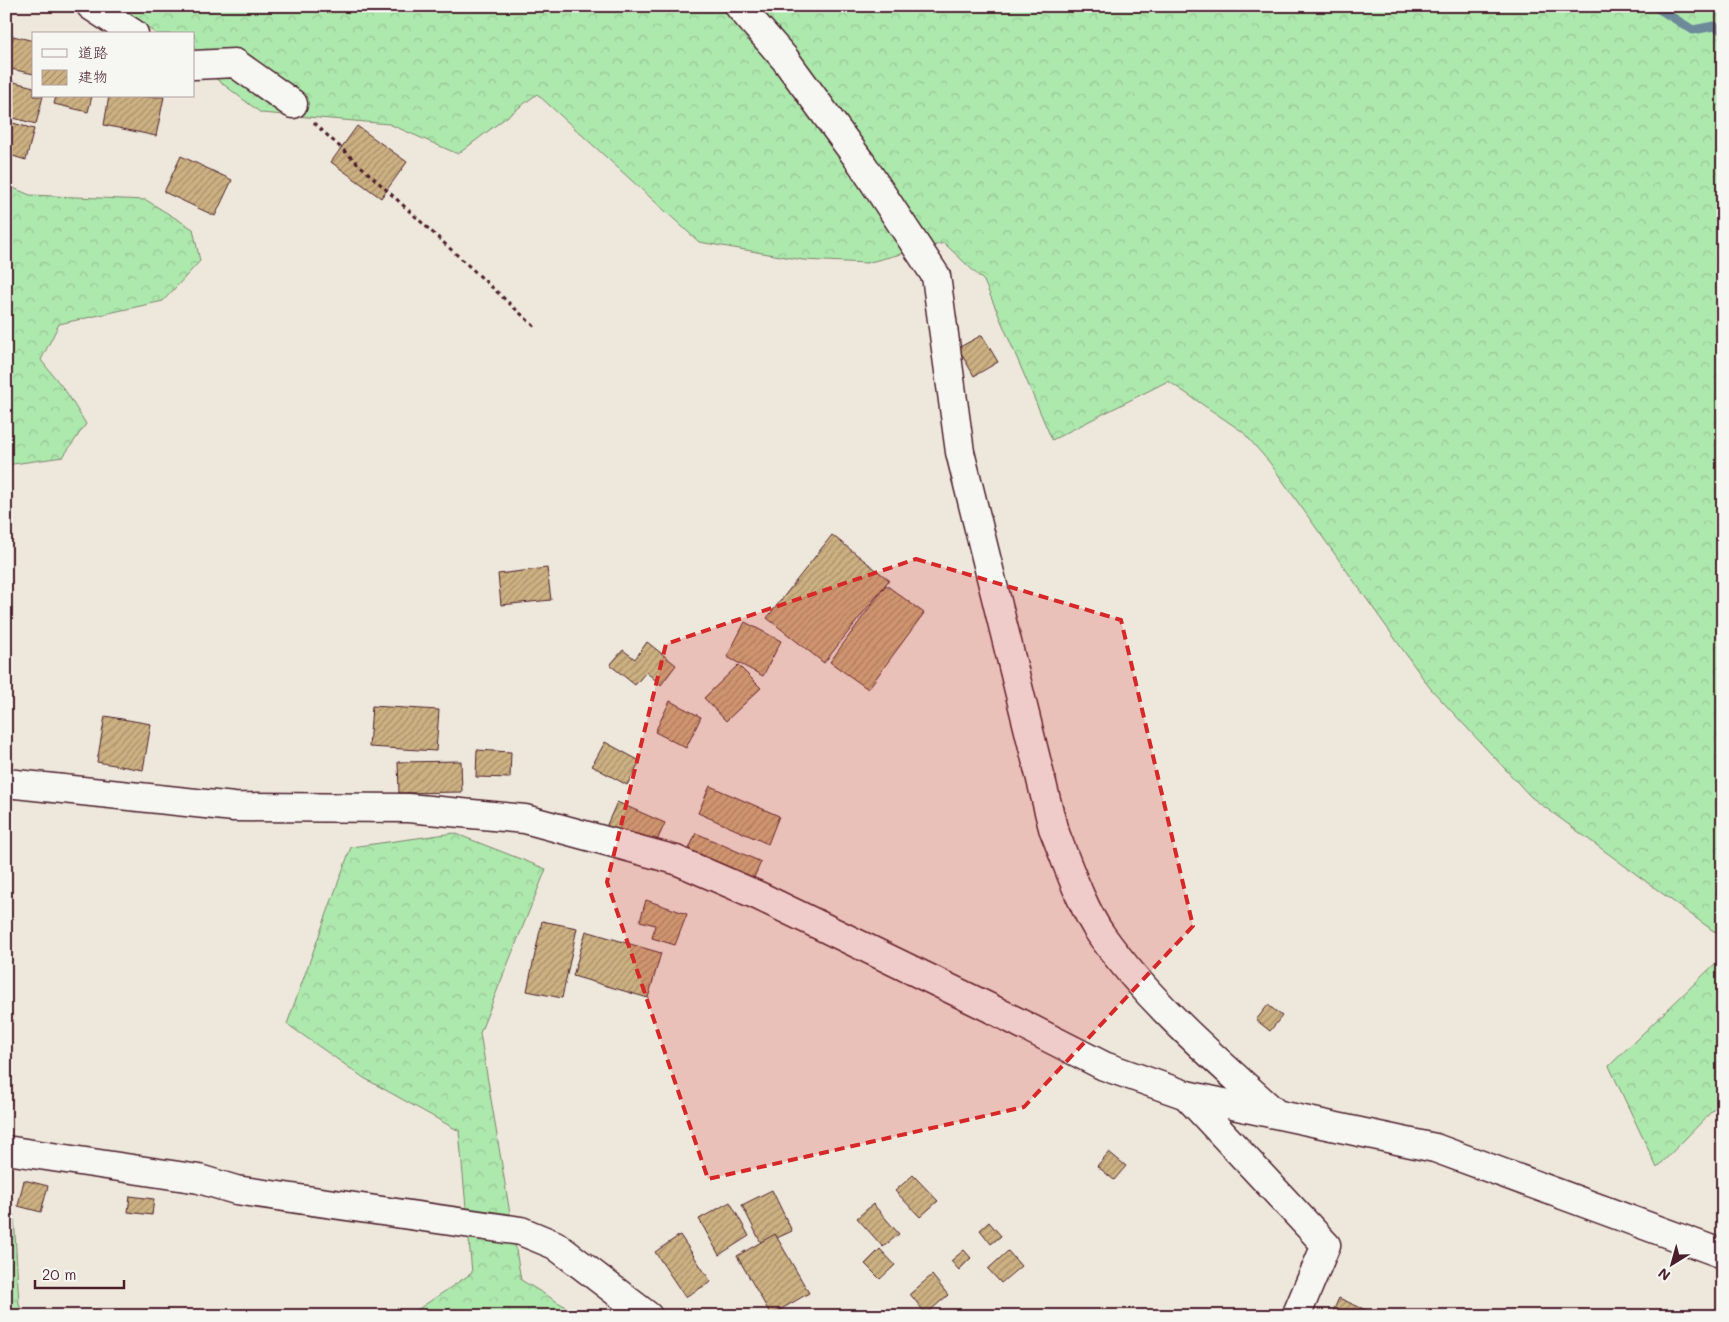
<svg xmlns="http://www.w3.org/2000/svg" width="1729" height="1322" viewBox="0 0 1729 1322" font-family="Mali,'Klee One',sans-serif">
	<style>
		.forest { fill: url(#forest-crowns); stroke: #7c846c }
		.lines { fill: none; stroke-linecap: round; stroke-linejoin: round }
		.stream { stroke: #6c8a99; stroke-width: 9 }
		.building { fill: url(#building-hatch); stroke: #4a1f2b }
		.street-casing { stroke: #4a1f2b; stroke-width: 31 }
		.path { stroke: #4a1f2b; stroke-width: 3; stroke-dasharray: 4 4; stroke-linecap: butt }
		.street { stroke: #f6f6f2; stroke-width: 28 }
		.marked { fill: #d62828; fill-opacity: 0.2; stroke: #d62828; stroke-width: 4; stroke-dasharray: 10 6; stroke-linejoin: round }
	</style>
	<defs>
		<pattern id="forest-crowns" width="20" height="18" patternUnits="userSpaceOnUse" patternTransform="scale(1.25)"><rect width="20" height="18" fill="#ade8ad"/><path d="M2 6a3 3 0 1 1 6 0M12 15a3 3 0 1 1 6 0" fill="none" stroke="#96c795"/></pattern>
		<pattern id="building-hatch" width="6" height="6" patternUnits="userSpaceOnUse" patternTransform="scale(1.25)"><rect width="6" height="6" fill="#ccb182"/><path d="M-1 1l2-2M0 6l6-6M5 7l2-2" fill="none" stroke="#a88f6b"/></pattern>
	</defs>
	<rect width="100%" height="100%" fill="#eee8dc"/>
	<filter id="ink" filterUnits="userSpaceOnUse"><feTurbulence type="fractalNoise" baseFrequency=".02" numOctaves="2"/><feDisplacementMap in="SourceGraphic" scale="10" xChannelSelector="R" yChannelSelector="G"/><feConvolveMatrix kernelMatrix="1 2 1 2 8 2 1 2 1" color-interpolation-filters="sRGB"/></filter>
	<g filter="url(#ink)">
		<g class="forest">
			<polygon points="120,6 1723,6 1723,938 1531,797 1430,688 1270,463 1243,432 1168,381 1052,440 984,281 944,243 866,263 803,260 699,242 537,94 458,154 389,124 261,113 194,62 194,34 156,34"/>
			<polygon points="6,185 30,195 146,200 193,229 200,261 163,301 59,324 41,360 67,393 86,424 63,457 6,465"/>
			<polygon points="454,833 546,869 480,1033 521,1280 581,1316 408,1316 472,1273 459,1131 364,1078 287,1024 351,847"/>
			<polygon points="1723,956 1723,1112 1715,1108 1657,1168 1609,1066"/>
			<polygon points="6,1209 14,1215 19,1304 23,1316 6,1316"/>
		</g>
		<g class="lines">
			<polyline class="stream" points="1654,6 1693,30 1714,26 1723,31"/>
		</g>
		<g class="building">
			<polygon points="13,36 34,41 34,74 6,68"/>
			<polygon points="6,80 34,87 34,96 43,96 36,124 6,116"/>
			<polygon points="56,96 92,96 88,112 54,104"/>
			<polygon points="109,96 164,97 156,136 104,125"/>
			<polygon points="6,121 34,129 26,160 6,154"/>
			<polygon points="357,126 407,162 381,198 331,162"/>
			<polygon points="181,156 232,180 215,216 164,192"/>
			<polygon points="982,335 998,362 974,376 958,348"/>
			<polygon points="832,535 889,580 824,663 767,618"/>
			<polygon points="547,568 551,600 501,605 498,574"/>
			<polygon points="886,585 924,613 868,689 830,662"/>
			<polygon points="745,622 781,641 763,676 727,657"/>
			<polygon points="647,642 676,665 661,685 646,672 635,685 610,665 623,650 635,659"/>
			<polygon points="738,665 761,688 726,721 704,698"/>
			<polygon points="670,701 701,717 686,748 655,732"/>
			<polygon points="372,706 439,710 436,751 369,747"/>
			<polygon points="105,716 151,724 143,770 97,762"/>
			<polygon points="605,742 640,761 627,785 592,766"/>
			<polygon points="477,750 511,752 510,778 476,777"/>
			<polygon points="461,761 462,792 399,793 398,762"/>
			<polygon points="710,786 779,816 768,844 698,813"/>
			<polygon points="617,802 665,823 654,847 606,827"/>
			<polygon points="696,833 761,862 750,886 685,858"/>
			<polygon points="646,900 687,914 675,945 652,938 655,925 640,921"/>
			<polygon points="542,921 577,928 562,998 527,991"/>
			<polygon points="586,931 661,953 648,998 573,976"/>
			<polygon points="1268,1005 1282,1016 1270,1031 1256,1020"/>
			<polygon points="1109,1152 1126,1166 1114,1180 1097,1166"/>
			<polygon points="913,1175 938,1201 920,1217 895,1191"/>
			<polygon points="24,1180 48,1186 41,1212 18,1206"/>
			<polygon points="772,1190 792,1231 762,1245 742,1205"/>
			<polygon points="130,1196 154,1199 152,1215 128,1212"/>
			<polygon points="730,1202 749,1236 719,1255 699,1219"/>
			<polygon points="873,1204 899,1234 883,1247 857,1218"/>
			<polygon points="989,1222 1001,1236 991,1244 980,1230"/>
			<polygon points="775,1234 809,1293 771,1315 737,1256"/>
			<polygon points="680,1235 711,1282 685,1297 655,1252"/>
			<polygon points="880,1249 895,1265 880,1279 865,1264"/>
			<polygon points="964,1250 971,1258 959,1270 951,1261"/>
			<polygon points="1008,1251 1021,1266 1001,1283 988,1269"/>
			<polygon points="932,1275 948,1295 926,1314 910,1294"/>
			<polygon points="1339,1298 1379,1316 1331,1316"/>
		</g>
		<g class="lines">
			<defs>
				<g id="street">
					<polyline points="91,6 134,34"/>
					<path d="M739,6L785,59L862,164L936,276L960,452L1053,828C1066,860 1082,908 1102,936C1150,1003 1213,1057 1274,1112"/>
					<polyline points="194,65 235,63 293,104"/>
					<polyline points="6,783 234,807 408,808 525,819 676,860 759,896 988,1007 1104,1066 1186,1095 1435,1148 1723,1254"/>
					<polyline points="1186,1095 1326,1245 1296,1316"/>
					<polyline points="6,1150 199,1179 236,1190 521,1231 555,1245 648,1316"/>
				</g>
			</defs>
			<use href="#street" class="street-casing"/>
			<polyline class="path" points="314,123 535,327"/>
			<use href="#street" class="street"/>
		</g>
	</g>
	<path class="marked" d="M916,559L1121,620L1193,926L1024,1107L708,1179L607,882L666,644Z"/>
	<rect width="1729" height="1322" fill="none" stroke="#f6f6f2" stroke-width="25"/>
	<rect x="12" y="12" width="1704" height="1297" fill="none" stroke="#4a1f2b" stroke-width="2" filter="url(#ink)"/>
	<rect x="32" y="32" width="162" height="65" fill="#f6f6f2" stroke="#b1a0a2"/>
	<rect x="42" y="49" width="25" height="8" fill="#f6f6f2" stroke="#b1a0a2"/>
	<text x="78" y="58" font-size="15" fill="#4a1f2b">道路</text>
	<rect x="42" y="70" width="25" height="15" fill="url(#building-hatch)" stroke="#b1a0a2"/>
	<text x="78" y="82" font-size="15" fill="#4a1f2b">建物</text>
	<g transform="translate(1672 1264) rotate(217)" stroke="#f6f6f2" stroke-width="4" paint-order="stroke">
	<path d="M0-4L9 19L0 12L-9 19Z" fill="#4a1f2b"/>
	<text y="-8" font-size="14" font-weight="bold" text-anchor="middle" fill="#4a1f2b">N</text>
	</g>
	<path d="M35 1280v8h89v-8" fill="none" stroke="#4a1f2b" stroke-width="2.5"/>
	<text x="42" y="1280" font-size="15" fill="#4a1f2b" stroke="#f6f6f2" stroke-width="4" paint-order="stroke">20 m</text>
</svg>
